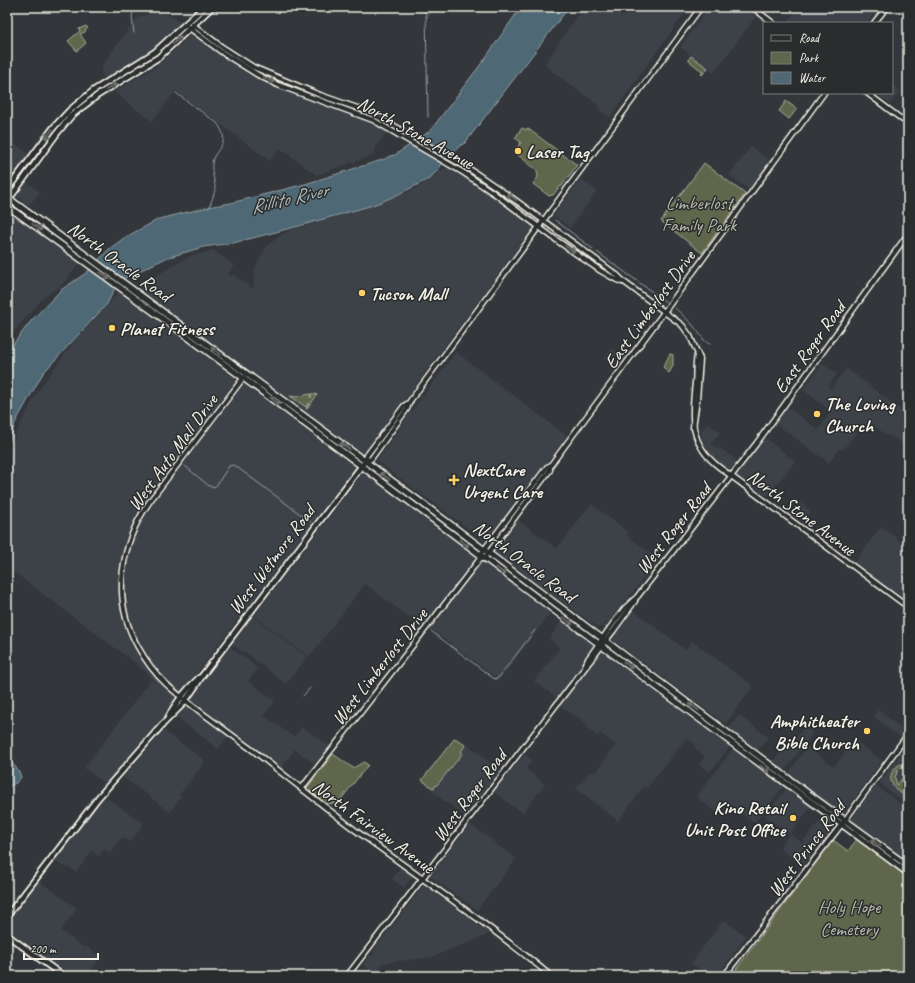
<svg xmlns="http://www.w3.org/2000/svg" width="915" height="983" viewBox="0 0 915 983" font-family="Caveat,sans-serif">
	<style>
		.built { fill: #3e424a }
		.green { fill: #5f664c; stroke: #aaac9a }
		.water { fill: #506875; stroke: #929fa3 }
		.pier { fill: #33373b }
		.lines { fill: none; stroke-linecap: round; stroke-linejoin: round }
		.stream { stroke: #929fa3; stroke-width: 1 }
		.secondary-casing { stroke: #f4f1e8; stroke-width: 7 }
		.primary-casing { stroke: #f4f1e8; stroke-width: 8 }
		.highway-casing { stroke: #f4f1e8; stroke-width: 8 }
		.secondary { stroke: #2a2d2e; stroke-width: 4 }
		.primary { stroke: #2a2d2e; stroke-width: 4.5 }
		.highway { stroke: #2a2d2e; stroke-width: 5 }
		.oneway { stroke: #71726f }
		.poi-dot { fill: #ffd166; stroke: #2a2d2e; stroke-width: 1.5 }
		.labels { text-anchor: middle; stroke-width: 3; stroke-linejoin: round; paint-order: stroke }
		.street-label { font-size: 19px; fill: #f4f1e8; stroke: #2a2d2e }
		.poi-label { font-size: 19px; font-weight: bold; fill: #f4f1e8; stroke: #2a2d2e; text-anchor: start }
		.park-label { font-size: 19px; fill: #b8b9aa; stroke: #2a2d2e }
		.water-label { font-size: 20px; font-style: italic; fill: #b2baba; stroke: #2a2d2e }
	</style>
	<rect width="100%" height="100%" fill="#33373b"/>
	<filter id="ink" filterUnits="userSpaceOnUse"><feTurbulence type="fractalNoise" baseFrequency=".025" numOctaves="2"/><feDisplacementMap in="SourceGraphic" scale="8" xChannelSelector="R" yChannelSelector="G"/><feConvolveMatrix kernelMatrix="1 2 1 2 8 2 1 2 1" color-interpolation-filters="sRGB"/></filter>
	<g filter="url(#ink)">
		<g class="built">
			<polygon points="586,7 689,7 610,117 599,109 598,107 598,105 548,68 545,64 572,23"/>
			<polygon points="709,7 743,7 756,16 714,73 680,47"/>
			<polygon points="798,7 879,7 867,23 787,23"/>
			<polygon points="154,12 167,14 177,20 182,26 150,54 106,81 102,75 101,70 103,64 107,58 135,21 139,17"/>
			<polygon points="193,34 217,52 245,70 265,81 310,100 360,117 387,131 377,145 374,155 316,175 280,148 270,161 176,91 152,121 114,92 155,67"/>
			<polygon points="892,85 900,91 890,104 881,97 884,93 892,93"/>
			<polygon points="7,138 28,154 7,182"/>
			<polygon points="751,147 770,161 750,190 729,175"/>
			<polygon points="448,166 489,192 534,226 363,456 134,288 191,256 213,250 234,265 228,274 231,276 233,274 253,289 255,269 261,256 268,245 278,237 288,231 400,196 419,187"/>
			<polygon points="581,179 597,191 570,228 554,215"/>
			<polygon points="27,182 40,192 29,205 17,196"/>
			<polygon points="7,209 81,261 60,287 52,291 42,299 9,337 7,337"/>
			<polygon points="119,292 355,467 168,710 151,732 105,784 84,768 151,680 158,685 145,671 130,659 7,567 7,460 18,429 36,394 72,344"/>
			<polygon points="612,348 626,357 617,369 604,359"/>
			<polygon points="456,352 567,436 512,510 496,526 485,541 377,461 405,420"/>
			<polygon points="822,364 837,374 828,387 831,389 846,368 908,415 908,451 905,448 906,446 890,435 888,436 868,422 862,431 859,429 843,450 840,448 829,463 775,423 787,407 818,430 831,411 803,390"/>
			<polygon points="708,423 720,432 711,444 718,449 720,448 737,461 730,469 728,468 714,458 703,442 701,432"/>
			<polygon points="764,437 795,461 768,496 737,476 737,473"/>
			<polygon points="364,472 476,557 422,627 365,584 309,657 254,616"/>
			<polygon points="800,503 811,511 803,522 792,514"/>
			<polygon points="591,504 628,532 626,535 659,560 604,627 598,627 494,553 493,549 516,518 557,549"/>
			<polygon points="881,527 908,547 908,571 906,574 908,575 908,603 854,563"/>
			<polygon points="483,561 532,598 552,611 499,680 430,628"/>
			<polygon points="633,610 686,650 692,641 753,686 726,724 665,679 669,672 664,678 611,639"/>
			<polygon points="253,617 307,657 286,684 244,651 243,652 232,644"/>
			<polygon points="563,619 596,644 576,676 558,699 534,681 560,648 549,639"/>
			<polygon points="230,647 258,668 248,681 275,701 264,716 294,737 302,727 330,747 316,765 295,749 281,768 190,699"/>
			<polygon points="602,649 728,744 729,746 728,749 710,772 699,764 705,756 694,747 695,744 686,738 647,788 644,786 618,821 576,788 591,770 595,773 616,745 600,733 597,736 586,727 587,724 560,705"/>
			<polygon points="186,705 228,736 218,749 177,717"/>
			<polygon points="878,710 904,730 900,737 873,716"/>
			<polygon points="739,715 768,737 757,752 730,731 729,728"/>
			<polygon points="804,727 813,733 785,770 781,770 773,763 774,761 784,747 788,749"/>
			<polygon points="164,731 204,760 204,763 179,795 181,797 170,812 123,777"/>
			<polygon points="454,737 455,737 468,745 500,770 464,816 433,792 432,789 421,781 421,780"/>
			<polygon points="854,740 882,761 843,814 813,793 789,776 788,774 807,747 834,767"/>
			<polygon points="908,744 908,805 884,787 880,782"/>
			<polygon points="733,749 736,750 782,784 783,787 754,823 729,804 720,815 696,797"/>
			<polygon points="525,754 532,760 526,768 545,785 524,811 521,812 494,792"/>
			<polygon points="875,785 908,809 908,863 852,822 851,820 861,805"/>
			<polygon points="786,789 788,789 812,806 790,834 802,843 824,815 835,824 803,866 779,848 790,834 765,816"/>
			<polygon points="106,797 144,824 130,842 122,837 110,853 104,849 98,856 92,851 76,872 69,867 68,868 64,866 63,867 55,860 86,819"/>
			<polygon points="470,824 516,859 477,910 430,876"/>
			<polygon points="402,866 414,875 404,888 392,879"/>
			<polygon points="39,881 77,908 61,931 84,948 86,946 101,957 86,976 71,976 7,930 7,923"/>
			<polygon points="424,885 490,934 432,957 382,963 383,964 375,975 363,965 370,955 372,956 374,954 373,951"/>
			<polygon points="724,920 746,936 717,976 709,976 691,963"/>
		</g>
		<g class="green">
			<polygon points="86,26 88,28 85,31 85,32 80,34 86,43 77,51 68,41 80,31 79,29"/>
			<polygon points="691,56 708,68 702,75 701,74 703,72 688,60"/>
			<polygon points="786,101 797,109 789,119 779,111"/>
			<polygon points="522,128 526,130 527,128 577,165 561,187 560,186 553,195 549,196 533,184 538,177 537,172 537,170 514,152 521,142 515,138"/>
			<polygon points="704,163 745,194 702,253 661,221"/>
			<polygon points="670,354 673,355 673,366 669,373 663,367"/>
			<polygon points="310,394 311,398 311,394 316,394 317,395 307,409 306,409 309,403 306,407 290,396 297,397"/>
			<polygon points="455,738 465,745 461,752 463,753 437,785 436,785 434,788 431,787 422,780"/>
			<polygon points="333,754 353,768 364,762 368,765 338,803 325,804 307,790 307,788"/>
			<path d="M904,763H908V767H903L898,769L895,778L897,785L908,771V798C904,795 898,792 895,788C886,779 892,766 904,763Z"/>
			<polygon points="857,839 908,878 908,976 731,976 833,840 848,851"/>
		</g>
		<g class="water">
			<polygon points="521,7 569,7 465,143 461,145 439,166 440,168 429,179 393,197 373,205 299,226 233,243 203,247 166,258 125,278 114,290 107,304 43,373 15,423 7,449 7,352 31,321 61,290 86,273 109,249 124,238 159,219 213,206 231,203 305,184 385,159 390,156 395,155 430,131 484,60"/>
			<path d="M7,760C13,762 19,771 21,777C17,785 11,783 7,790Z"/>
		</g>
		<polygon class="pier" points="418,137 452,157 444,165 409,144"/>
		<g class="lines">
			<g class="stream">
				<polyline points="422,7 426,14 428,117"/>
				<polyline points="427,17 431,12 440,10"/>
				<polyline points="134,33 132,17 134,7"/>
				<path d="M176,93L217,123C234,146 212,148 212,165C211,172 215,180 215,187C215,194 211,201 209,208"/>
				<polyline points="555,220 593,249"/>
				<polyline points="597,252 666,302"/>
				<polyline points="674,307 692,324 705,341 710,344"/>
				<polyline points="185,466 209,486 212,487 216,486 229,466 234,465 311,522"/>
				<polyline points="431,631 493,678 496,679 499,677 535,630"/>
				<polyline points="303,696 310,688"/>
			</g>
			<defs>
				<g id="secondary">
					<polyline points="752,7 773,23"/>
					<polyline points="874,23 887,7"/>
					<polyline points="192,24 222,47 253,67 320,95 363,110 382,119 471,170 518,202 617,275 624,282 682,325 690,336 700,359 697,400 693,427"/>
					<polyline points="188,27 223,53 258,75 278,85 373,120 464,173 495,194 559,242 601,271 615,279 622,282"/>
					<polyline points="867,93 908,124"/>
					<path d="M697,355C695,364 696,374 695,383C691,417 689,444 719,467L908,607"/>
					<path d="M244,377L150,501C120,544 111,600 138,647C155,678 174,692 202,713C220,726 237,739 255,752C288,778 321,804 355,830C421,878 488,924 551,976"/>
					<polyline points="365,461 371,459 407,409 410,401 428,377 701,7"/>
					<polyline points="365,461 367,455 404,406 410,402"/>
					<polyline points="483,559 490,551 550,470 550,466"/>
					<polyline points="584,668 588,659 612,625 625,608 637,597 688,532 756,444 908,234"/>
					<polyline points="301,789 479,560 480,555 547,467 550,466 670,304 824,93"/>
					<polyline points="347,976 614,630 635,601"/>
					<polyline points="724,976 845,820 908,734"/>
				</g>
				<g id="primary">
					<polyline points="7,190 54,127 70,110 93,91 155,52 204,7"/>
					<polyline points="7,202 58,132 72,115 98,95 159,57 212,7"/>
					<path d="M168,718C175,703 187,689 199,678"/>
					<polyline points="7,916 98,798 163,724 183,704 195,687 202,676 363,464"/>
					<polyline points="7,935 63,976"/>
				</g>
				<g id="highway">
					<polyline points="7,197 422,503 809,794 908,866"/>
					<path d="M7,206C311,423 606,653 908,873"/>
				</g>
			</defs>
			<use href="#secondary" class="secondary-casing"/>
			<use href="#primary" class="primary-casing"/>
			<use href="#highway" class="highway-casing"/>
			<use href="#secondary" class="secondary"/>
			<use href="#primary" class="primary"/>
			<use href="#highway" class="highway"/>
		</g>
		<defs><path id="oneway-shaft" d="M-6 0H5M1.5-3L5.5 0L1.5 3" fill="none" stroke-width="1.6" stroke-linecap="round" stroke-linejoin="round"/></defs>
		<g class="oneway">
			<use href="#oneway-shaft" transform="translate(177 40) rotate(-43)"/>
			<use href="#oneway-shaft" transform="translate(269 80) rotate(26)"/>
			<use href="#oneway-shaft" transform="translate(111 87) rotate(-31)"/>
			<use href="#oneway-shaft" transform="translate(49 134) rotate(126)"/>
			<use href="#oneway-shaft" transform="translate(512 197) rotate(-145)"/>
			<use href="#oneway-shaft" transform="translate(37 227) rotate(35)"/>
			<use href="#oneway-shaft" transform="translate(570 249) rotate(34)"/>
			<use href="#oneway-shaft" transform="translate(105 276) rotate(36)"/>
			<use href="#oneway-shaft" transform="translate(216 351) rotate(-143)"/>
			<use href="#oneway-shaft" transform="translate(275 401) rotate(37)"/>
			<use href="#oneway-shaft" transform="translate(345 446) rotate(-143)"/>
			<use href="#oneway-shaft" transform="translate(385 476) rotate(-144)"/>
			<use href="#oneway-shaft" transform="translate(464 543) rotate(38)"/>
			<use href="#oneway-shaft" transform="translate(501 571) rotate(37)"/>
			<use href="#oneway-shaft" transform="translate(568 621) rotate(36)"/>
			<use href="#oneway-shaft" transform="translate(628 665) rotate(37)"/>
			<use href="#oneway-shaft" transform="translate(694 707) rotate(-143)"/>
			<use href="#oneway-shaft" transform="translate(765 769) rotate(37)"/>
			<use href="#oneway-shaft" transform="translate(876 843) rotate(-144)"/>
		</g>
	</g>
	<g class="poi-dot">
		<circle cx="518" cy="151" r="4"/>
		<circle cx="362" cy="293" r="4"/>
		<circle cx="112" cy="328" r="4"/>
		<circle cx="817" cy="414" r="4"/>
		<path d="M452 474h4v4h4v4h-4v4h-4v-4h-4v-4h4z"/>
		<circle cx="867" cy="731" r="4"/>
		<circle cx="793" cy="818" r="4"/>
	</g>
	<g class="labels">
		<g class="street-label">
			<text transform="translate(416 132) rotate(29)" y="7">North Stone Avenue</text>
			<text transform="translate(120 261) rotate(36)" y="7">North Oracle Road</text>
			<text transform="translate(649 309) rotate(-54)" y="7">East Limberlost Drive</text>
			<text transform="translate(809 347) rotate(-54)" y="7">East Roger Road</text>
			<text transform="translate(172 452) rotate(-54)" y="7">West Auto Mall Drive</text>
			<text transform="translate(802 512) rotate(37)" y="7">North Stone Avenue</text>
			<text transform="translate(673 528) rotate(-52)" y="7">West Roger Road</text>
			<text transform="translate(271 559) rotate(-53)" y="7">West Wetmore Road</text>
			<text transform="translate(525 561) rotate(37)" y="7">North Oracle Road</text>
			<text transform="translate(379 666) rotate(-52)" y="7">West Limberlost Drive</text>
			<text transform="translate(469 795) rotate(-53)" y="7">West Roger Road</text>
			<text transform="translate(374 826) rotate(36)" y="7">North Fairview Avenue</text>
			<text transform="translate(806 848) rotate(-53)" y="7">West Prince Road</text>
		</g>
		<g class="poi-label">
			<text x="526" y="158">Laser Tag</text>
			<text x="370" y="300">Tucson Mall</text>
			<text x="120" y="335">Planet Fitness</text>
			<text x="825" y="410">The Loving<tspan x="825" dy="22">Church</tspan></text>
			<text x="463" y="476">NextCare<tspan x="463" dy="22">Urgent Care</tspan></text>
			<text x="859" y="727" text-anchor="end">Amphitheater<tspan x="859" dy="22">Bible Church</tspan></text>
			<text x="785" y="814" text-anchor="end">Kino Retail<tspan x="785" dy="22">Unit Post Office</tspan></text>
		</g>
		<g class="park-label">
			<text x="699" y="209">Limberlost<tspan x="699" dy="22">Family Park</tspan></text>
			<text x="849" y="913">Holy Hope<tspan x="849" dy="22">Cemetery</tspan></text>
		</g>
		<g class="water-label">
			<text transform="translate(289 198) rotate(-13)" y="7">Rillito River</text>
		</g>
	</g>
	<rect width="915" height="983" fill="none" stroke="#2a2d2e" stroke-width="24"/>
	<rect x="12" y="12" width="891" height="959" fill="none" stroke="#f4f1e8" stroke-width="1.5" filter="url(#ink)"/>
	<rect x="763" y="22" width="130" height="72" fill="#2a2d2e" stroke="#7b7b78"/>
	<rect x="771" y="35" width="20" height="6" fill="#2a2d2e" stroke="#7b7b78"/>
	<text x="799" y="42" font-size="12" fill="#f4f1e8">Road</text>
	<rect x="771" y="52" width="20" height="12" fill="#5f664c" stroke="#7b7b78"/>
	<text x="799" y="62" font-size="12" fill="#f4f1e8">Park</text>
	<rect x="771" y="72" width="20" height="12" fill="#506875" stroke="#7b7b78"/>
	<text x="799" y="82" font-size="12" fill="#f4f1e8">Water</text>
	<path d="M24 953v6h74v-6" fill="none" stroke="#f4f1e8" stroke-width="2"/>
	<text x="30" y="953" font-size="12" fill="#f4f1e8" stroke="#2a2d2e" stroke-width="3" paint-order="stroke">200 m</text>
</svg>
